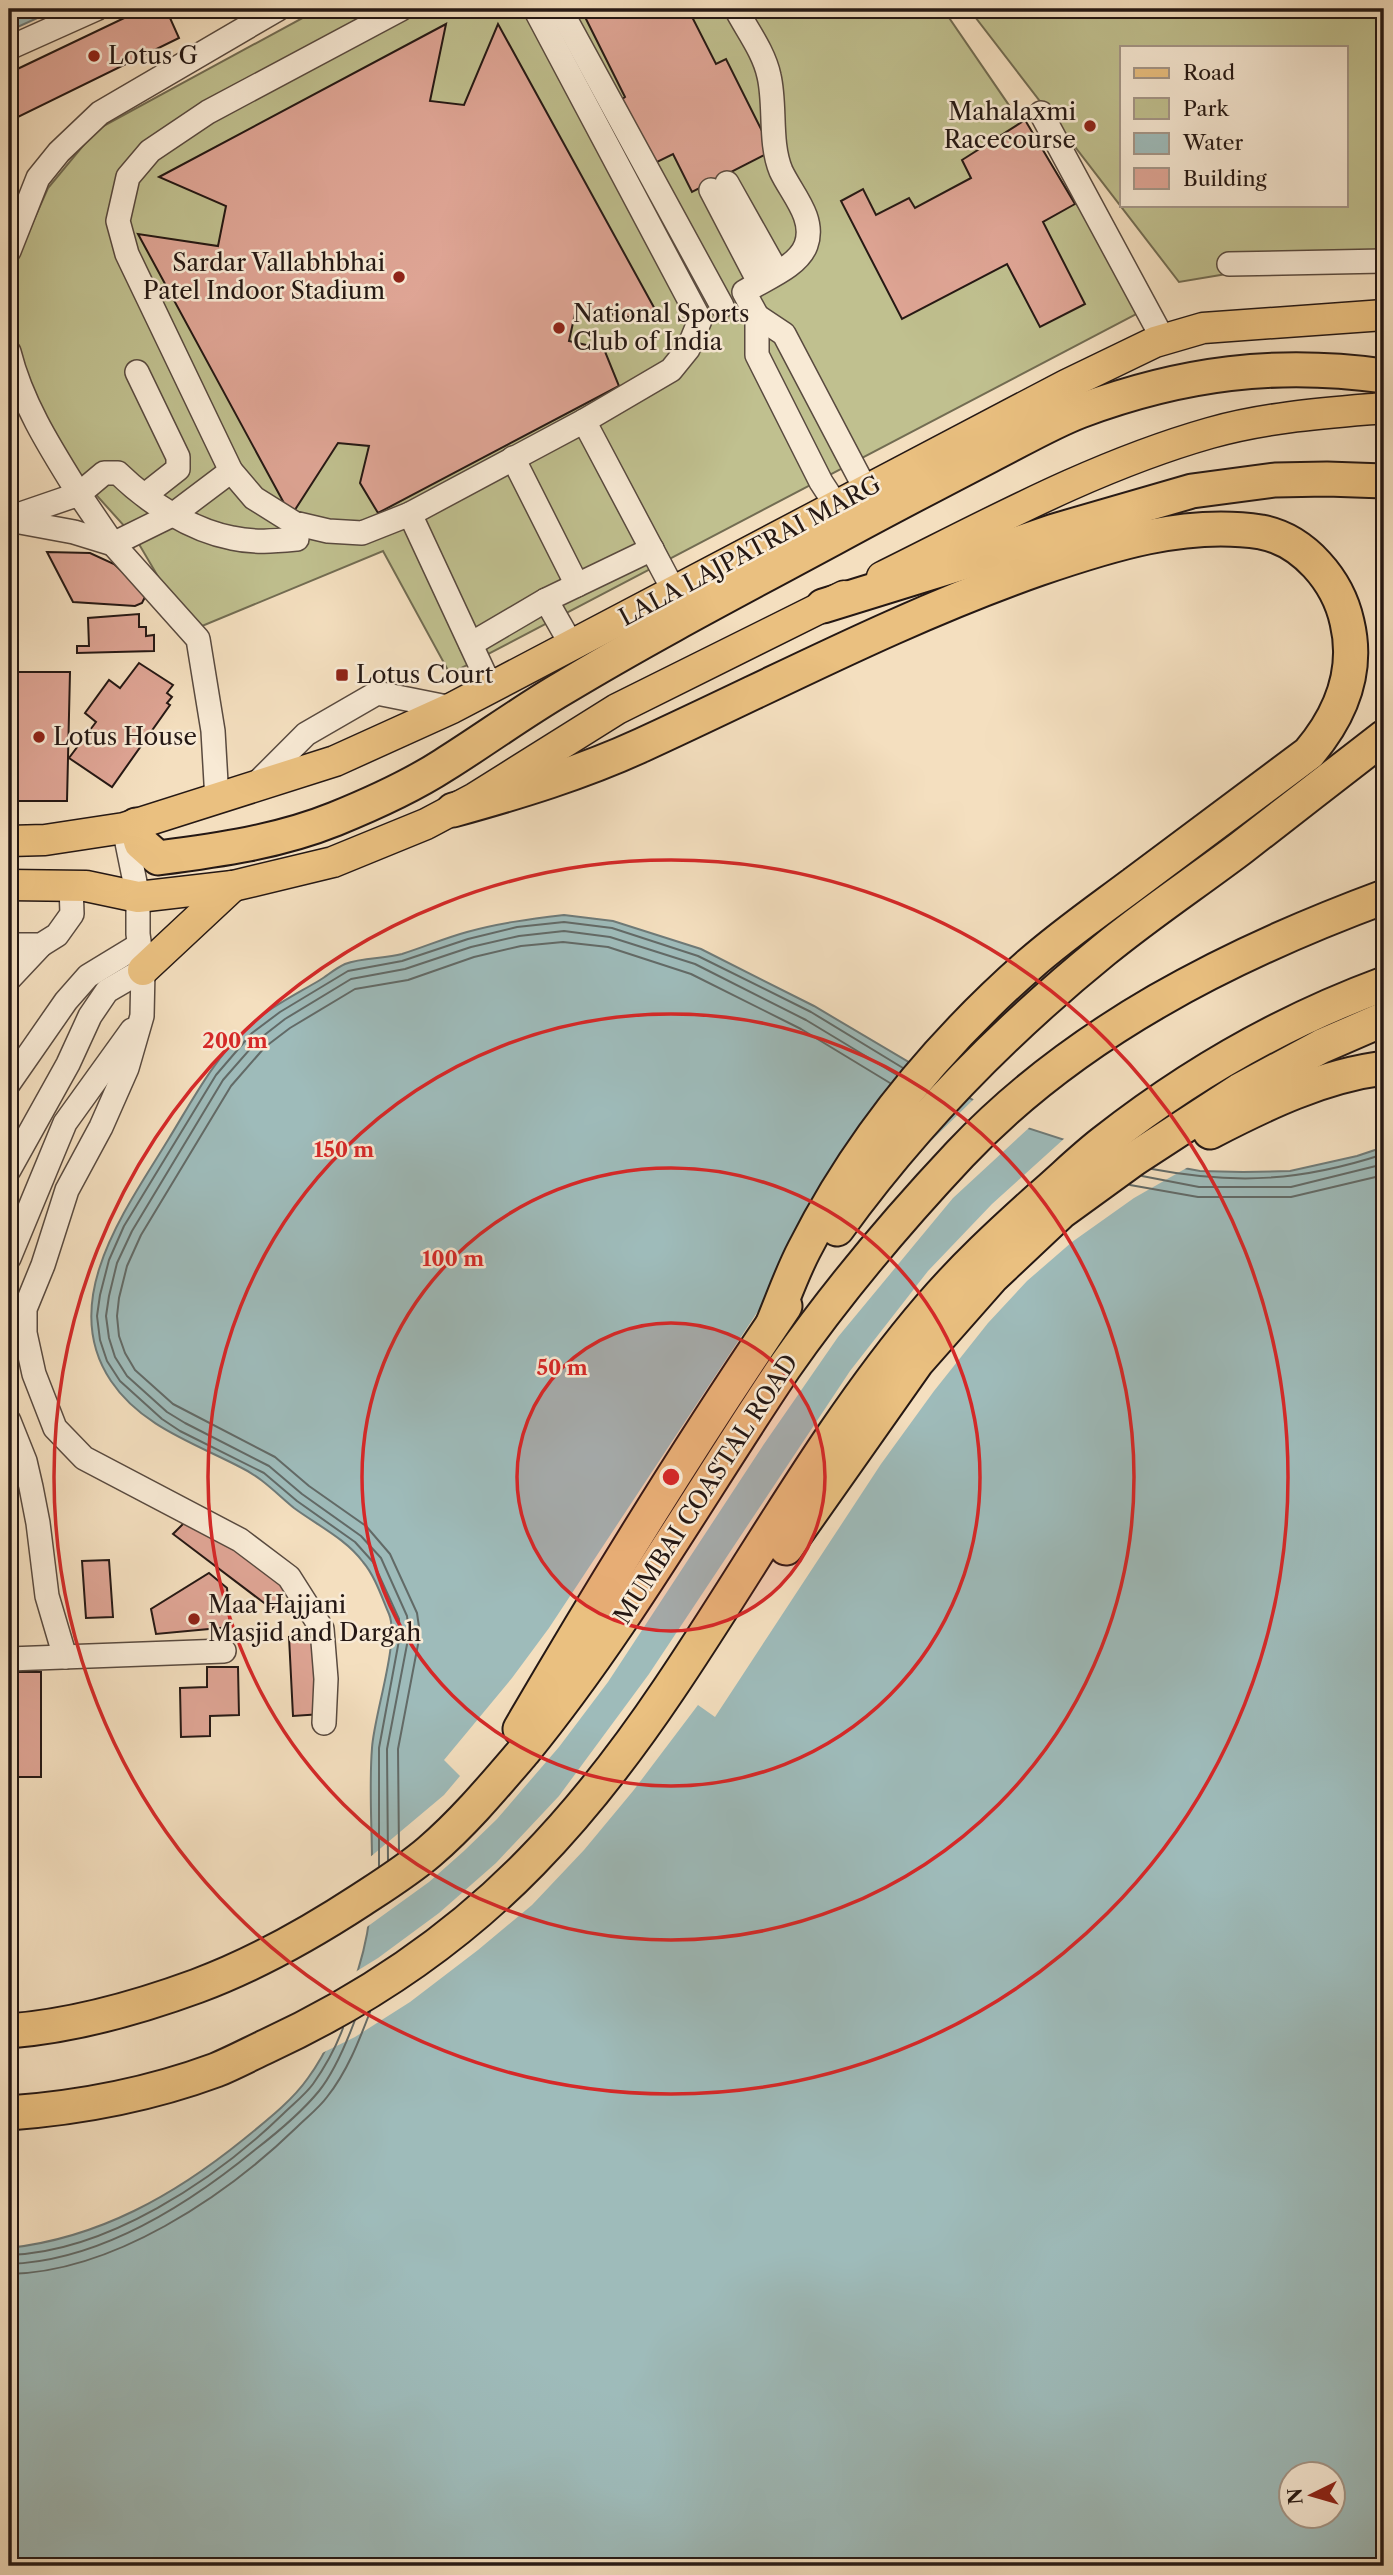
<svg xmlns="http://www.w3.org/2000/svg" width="1393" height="2575" viewBox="0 0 1393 2575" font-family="'Libre Caslon Text',serif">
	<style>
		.green { fill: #c0c08f; stroke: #726c52; stroke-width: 2; fill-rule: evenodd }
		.water { fill: #9ebbba; stroke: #6e7a78; stroke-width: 2; fill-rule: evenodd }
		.pier { fill: #f4dfbf }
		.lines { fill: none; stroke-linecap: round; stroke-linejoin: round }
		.shore { stroke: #626a67; stroke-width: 2 }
		.building { fill: #dfa595; stroke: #251814; stroke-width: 2 }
		.minor-casing { stroke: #594a3f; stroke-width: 26 }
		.major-casing { stroke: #251814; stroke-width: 33 }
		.highway-casing { stroke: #251814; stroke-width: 37 }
		.minor { stroke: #f8ead5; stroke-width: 23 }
		.major { stroke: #eac080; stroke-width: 30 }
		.highway { stroke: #eac080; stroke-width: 33 }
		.ring { fill: none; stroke: #d62828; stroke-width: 3.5 }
		.poi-dot { fill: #8f2418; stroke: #f8ead5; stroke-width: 2.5 }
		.labels { text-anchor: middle; stroke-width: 5; stroke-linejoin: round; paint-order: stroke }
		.poi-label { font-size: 24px; fill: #251814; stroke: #f8ead5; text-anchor: start }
		.street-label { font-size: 24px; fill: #251814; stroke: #f8ead5 }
		.centre { fill: #d62828; stroke: #f8ead5; stroke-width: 3.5 }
		.ring-label { font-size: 21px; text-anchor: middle; font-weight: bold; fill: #d62828; stroke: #f8ead5; stroke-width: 5; stroke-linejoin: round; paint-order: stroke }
	</style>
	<rect width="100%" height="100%" fill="#f4dfbf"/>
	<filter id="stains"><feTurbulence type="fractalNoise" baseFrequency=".00286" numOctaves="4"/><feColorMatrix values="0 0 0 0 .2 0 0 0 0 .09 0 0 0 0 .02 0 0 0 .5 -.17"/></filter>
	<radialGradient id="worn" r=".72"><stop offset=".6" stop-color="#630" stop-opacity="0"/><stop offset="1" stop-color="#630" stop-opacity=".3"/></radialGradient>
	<g class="green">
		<polygon points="319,9 943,9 1148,308 450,674 383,551 190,631 136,539 53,447 9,349 9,276 48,188 96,130"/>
		<path d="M969,9H1384V264L1304,261L1179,282ZM1122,47H1346V205H1122Z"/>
	</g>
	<g class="water">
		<polygon points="9,9 57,9 9,31"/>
		<path d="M564,915L613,921L701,949L814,1006L1012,1123L1108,1154L1200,1171L1243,1172L1290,1171L1357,1156L1384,1147V2566H9V2248C99,2238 175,2195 244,2139C266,2121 292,2101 308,2078C334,2043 359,1977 367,1934C378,1873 367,1810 372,1748C374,1715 400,1640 389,1614C382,1598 375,1576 363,1562C346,1539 317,1525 294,1508C276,1493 261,1477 240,1467C194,1443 141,1426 111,1381C57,1301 126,1209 168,1140C192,1101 213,1060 247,1028C268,1008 295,995 320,980C328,975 336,968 345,964C362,957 384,959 402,954C424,947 445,938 467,932C499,923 531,919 564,915ZM1292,2474H1334V2516H1292Z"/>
	</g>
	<g class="pier">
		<polygon points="913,1062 970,1095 898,1173 975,1098 1013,1120 1031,1126 953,1198 838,1337 764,1444 608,1682 559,1747 497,1819 464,1851 429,1882 364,1929 369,1858 444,1795 460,1776 444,1760 512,1678 549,1628 762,1305 808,1213"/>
		<polygon points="1066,1137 1109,1150 1190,1166 1134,1198 1072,1242 1027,1281 988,1323 934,1391 881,1464 715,1717 698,1705 633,1791 584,1850 532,1905 478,1950 410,2002 355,2037 318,2055 328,2038 352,1974 378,1958 439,1913 496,1863 559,1796 649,1674 850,1371 928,1271 992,1204"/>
	</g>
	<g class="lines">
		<g class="shore">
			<path d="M1152,1169C1237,1185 1302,1181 1384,1154"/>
			<polyline points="1142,1176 1199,1187 1291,1187 1384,1164"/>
			<polyline points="1130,1185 1198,1197 1291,1197 1384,1175"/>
			<polyline points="399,1852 398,1749 420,1634 417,1613 390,1554 366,1526 309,1486 275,1457 173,1404 135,1370 125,1353 119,1336 117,1316 119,1298 127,1266 141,1235 231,1086 265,1047 290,1028 355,989 408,980 474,957 521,946 563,942 608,947 691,974 801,1029 890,1083"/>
			<polyline points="388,1860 387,1749 409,1634 407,1616 381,1558 361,1536 302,1494 269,1466 185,1423 167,1412 127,1376 115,1357 109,1338 106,1316 109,1296 117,1263 132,1231 223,1080 258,1040 285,1019 351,979 405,969 471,947 519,936 564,931 610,937 695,964 806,1020 897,1075"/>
			<polyline points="379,1866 379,1748 400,1635 399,1619 373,1562 355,1542 297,1501 264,1473 180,1431 162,1419 120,1381 107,1361 100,1340 97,1316 100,1295 109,1260 124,1226 216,1075 252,1033 280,1012 348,971 402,961 468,939 517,927 564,922 612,928 698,956 811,1012 903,1068"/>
			<path d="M9,2255C107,2252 215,2180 283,2114C293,2104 305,2095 313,2084C325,2067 336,2047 343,2028"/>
			<path d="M9,2264C100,2261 188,2205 256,2149C278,2132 301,2113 319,2091C335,2071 346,2044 355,2020"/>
			<path d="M9,2274C113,2272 225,2197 297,2127C307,2117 319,2108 327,2097C347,2072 359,2041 370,2012"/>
		</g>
	</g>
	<g class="building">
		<polygon points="143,9 166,9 179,38 18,117 9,102 9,73"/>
		<polygon points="581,9 657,9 660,14 671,9 688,9 716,64 726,59 772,151 692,192 673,154 653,164 621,100 625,97"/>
		<polygon points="446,24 430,101 464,105 498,24 662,322 576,309 569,341 604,349 619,386 378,513 360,483 369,446 338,443 291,516 138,234 218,246 226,206 159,177"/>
		<polygon points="1025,120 1075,204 1043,222 1085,304 1040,327 1007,264 902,319 841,201 863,189 876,215 909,198 915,208 971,178 962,160"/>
		<polygon points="47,552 90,553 114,564 135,583 145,597 142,603 135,606 73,602"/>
		<polygon points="139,614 139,627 146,627 146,636 154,635 154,651 77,653 77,646 89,646 88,618"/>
		<polygon points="139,663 173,685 167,693 172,697 167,703 170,705 112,787 69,758 96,722 85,713 109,680 120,688"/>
		<polygon points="9,672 70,672 67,801 9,801"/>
		<polygon points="191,1516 290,1588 272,1609 173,1534"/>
		<polygon points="109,1560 113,1617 86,1618 82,1561"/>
		<polygon points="209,1573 227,1588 230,1627 156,1634 151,1609"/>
		<polygon points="318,1635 322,1714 293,1716 289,1637"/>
		<polygon points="207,1667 238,1667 239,1715 210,1716 210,1736 181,1737 180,1688 207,1687"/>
		<rect x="9" y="1672" width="32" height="105"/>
	</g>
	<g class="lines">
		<defs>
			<g id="minor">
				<polyline points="401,9 208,112 150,151 128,177 118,221 127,254 231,471 254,498 294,523 328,531 362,533 410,514 584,421 671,370 688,349 700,320 535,9"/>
				<polyline points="560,9 722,306"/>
				<path d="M736,9C747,30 764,52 769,76C776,106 769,142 781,171C791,193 816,218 806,245C798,267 764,279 744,292L757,316V355L821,482L836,505"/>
				<polyline points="9,48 96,9"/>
				<polyline points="1041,113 1163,339"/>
				<polyline points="727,183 777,272"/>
				<polyline points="711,190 759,282"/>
				<polyline points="9,251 38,178 59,152 100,113 278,9"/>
				<polyline points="1229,264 1384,261"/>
				<polyline points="757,316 784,334 866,490"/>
				<path d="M9,352C22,404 51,449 79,494L104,473H118C148,502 190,530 232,538C254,543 275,541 297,539"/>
				<polyline points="137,372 178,457 178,469 145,495"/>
				<polyline points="584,421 674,591"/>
				<polyline points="513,458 577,585"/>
				<polyline points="410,514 491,688"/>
				<polyline points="9,518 79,494 113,544 198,639 213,731 217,800"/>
				<polyline points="9,520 74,532 113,544 174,514 231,471"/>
				<polyline points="546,600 571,644"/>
				<polyline points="471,644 546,600 652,549"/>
				<polyline points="254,786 306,734 377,693 452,708"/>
				<polyline points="124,828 138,897 138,934 143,970 142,1016 127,1068 101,1127 67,1190 43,1265 25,1309 25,1333 34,1374 55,1428 84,1458 240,1540 289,1577 322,1629 326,1679 324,1723"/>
				<polyline points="9,945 41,945 57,935 72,914 71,885"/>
				<polyline points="9,979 41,945"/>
				<polyline points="9,1083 66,1001 88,976 139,945"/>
				<polyline points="9,1170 68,1064 90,1016 107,991 143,970"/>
				<polyline points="9,1258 65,1123 132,1030"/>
				<polyline points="9,1421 25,1461 31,1487 38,1523 47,1596 65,1657"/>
				<polyline points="9,1659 224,1651"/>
			</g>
			<g id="major">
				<path d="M882,577C989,524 1094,466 1210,433C1266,417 1326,413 1384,408"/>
				<polyline points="9,841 45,840 124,828 335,761 452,708 1066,385 1155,342 1203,328 1384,315"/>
				<polyline points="9,885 86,886 138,897 233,886 333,862 426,824 475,798 617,709 844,596"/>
				<polyline points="143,970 233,886"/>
			</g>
			<g id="highway">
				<polyline points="823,606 962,563 1054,531 1192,491 1275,480 1327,479 1384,481"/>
				<path d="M453,810C518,792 581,773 642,745C773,685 901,617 1038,569C1108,545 1186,520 1261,532C1304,540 1338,581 1347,622C1359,672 1341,715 1309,753C1251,797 1193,840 1135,883C1099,910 1063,935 1030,964C938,1045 859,1141 804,1250C792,1273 783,1299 773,1323"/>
				<path d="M136,825L141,843L158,858C219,850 278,842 335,819C372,804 410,787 444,765C484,740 522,712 563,688C651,635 743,587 834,538C885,510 937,483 989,456C1019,441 1049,423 1080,411C1182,373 1276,361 1384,376"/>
				<path d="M1210,1132C1266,1103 1322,1076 1384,1068"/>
				<path d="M837,1229C913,1124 1003,1032 1104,950C1148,914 1196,882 1241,848C1289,811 1336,774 1384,737"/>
				<polyline points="786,1548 917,1362 992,1277 1061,1212 1134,1159 1240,1090 1322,1046 1384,1019"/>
				<path d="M520,1729C604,1585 691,1444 785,1306"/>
				<path d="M9,2031C73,2026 137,2008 197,1986C256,1964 309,1934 361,1900C384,1885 408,1870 429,1852C464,1822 494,1786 524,1751C622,1631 698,1496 784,1368C837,1292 897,1221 960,1154C1075,1032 1230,954 1384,897"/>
				<path d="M9,2113C78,2108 151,2094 216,2070C233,2063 250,2054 267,2046C364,2001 456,1939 531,1862C582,1810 628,1750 669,1689C755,1562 829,1425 929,1308C963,1268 1002,1232 1041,1197C1062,1179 1082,1159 1104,1142C1188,1076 1284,1021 1384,984"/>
			</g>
		</defs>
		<use href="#minor" class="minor-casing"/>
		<use href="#major" class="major-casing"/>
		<use href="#highway" class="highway-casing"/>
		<use href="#minor" class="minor"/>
		<use href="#major" class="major"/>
		<use href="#highway" class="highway"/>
	</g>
	<circle cx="671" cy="1477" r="154" fill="#d62828" fill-opacity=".12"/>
	<g class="ring">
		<circle cx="671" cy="1477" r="154"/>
		<circle cx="671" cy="1477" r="309"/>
		<circle cx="671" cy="1477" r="463"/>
		<circle cx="671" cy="1477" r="617"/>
	</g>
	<g class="poi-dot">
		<circle cx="94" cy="56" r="7"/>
		<circle cx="1090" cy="126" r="7"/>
		<circle cx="399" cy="277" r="7"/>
		<circle cx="559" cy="328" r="7"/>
		<rect x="335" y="668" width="14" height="14" rx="3.5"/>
		<circle cx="39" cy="737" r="7"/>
		<circle cx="194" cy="1619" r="7"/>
	</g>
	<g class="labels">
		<g class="poi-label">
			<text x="108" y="64">Lotus G</text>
			<text x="1076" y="120" text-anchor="end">Mahalaxmi<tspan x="1076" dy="28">Racecourse</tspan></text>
			<text x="385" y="271" text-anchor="end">Sardar Vallabhbhai<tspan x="385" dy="28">Patel Indoor Stadium</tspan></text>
			<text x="573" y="322">National Sports<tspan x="573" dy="28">Club of India</tspan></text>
			<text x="356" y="683">Lotus Court</text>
			<text x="53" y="745">Lotus House</text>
			<text x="208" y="1613">Maa Hajjani<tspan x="208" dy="28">Masjid and Dargah</tspan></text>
		</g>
		<g class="street-label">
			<text transform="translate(750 551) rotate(-28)" y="8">LALA LAJPATRAI MARG</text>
			<text transform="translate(706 1489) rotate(-57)" y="8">MUMBAI COASTAL ROAD</text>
		</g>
	</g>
	<circle cx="671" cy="1477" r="10" class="centre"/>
	<g class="ring-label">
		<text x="235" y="1048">200 m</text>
		<text x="344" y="1157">150 m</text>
		<text x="453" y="1266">100 m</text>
		<text x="562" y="1375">50 m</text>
	</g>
	<rect width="1393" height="2575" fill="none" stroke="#f4dfbf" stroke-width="35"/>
	<rect x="10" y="10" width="1372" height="2554" fill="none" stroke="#251814" stroke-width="3.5"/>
	<rect x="18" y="18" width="1358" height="2540" fill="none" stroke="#251814" stroke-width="2"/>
	<rect x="1120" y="46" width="228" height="161" fill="#f8ead5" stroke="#a49688" stroke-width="2"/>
	<rect x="1134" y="68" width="35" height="10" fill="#eac080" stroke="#a49688" stroke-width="2"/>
	<text x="1183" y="80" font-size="21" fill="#251814">Road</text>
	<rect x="1134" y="98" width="35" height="21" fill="#c0c08f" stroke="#a49688" stroke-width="2"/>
	<text x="1183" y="116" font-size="21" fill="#251814">Park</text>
	<rect x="1134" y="133" width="35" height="21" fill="#9ebbba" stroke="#a49688" stroke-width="2"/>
	<text x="1183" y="150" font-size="21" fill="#251814">Water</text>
	<rect x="1134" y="168" width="35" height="21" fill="#dfa595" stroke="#a49688" stroke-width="2"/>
	<text x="1183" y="186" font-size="21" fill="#251814">Building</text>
	<g transform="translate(1312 2495) rotate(265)"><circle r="33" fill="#f8ead5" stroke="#a49688" stroke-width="2"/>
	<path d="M0-5L12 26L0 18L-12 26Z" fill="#8f2418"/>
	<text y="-10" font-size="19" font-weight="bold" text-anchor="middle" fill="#251814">N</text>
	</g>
	<rect width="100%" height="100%" filter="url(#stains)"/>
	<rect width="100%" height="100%" fill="url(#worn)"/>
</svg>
